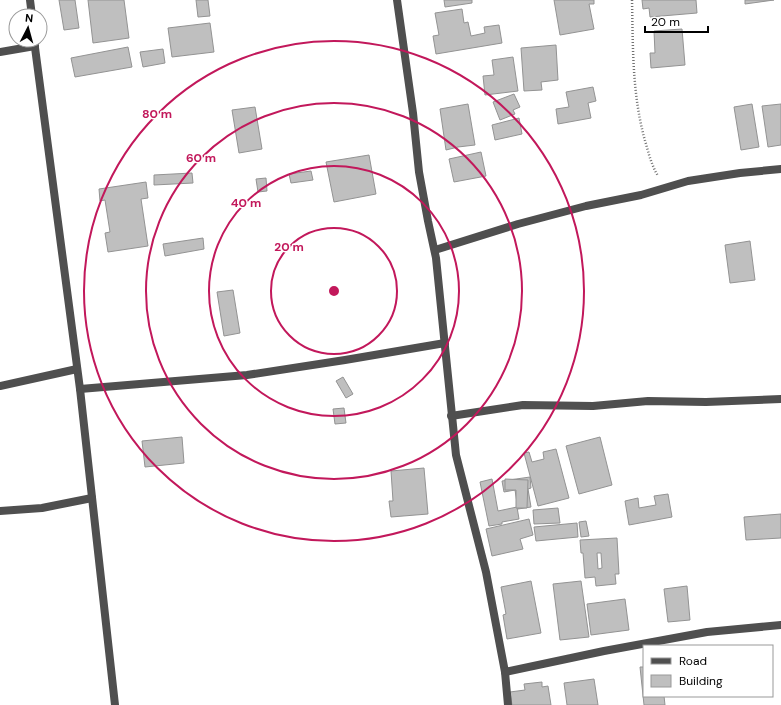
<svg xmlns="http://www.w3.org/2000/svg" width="781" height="705" viewBox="0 0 781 705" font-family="'DM Sans',sans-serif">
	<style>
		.building { fill: #bfbfbf; stroke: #939393; fill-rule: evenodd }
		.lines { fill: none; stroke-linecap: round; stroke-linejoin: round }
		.path { stroke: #717171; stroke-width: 2.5; stroke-dasharray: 1 2; stroke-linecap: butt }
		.street { stroke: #4f4f4f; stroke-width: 8 }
		.ring { fill: none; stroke: #c2185b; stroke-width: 2 }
		.centre { fill: #c2185b; stroke: #fff; stroke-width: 2 }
		.ring-label { font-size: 12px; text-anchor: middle; font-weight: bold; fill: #c2185b; stroke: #fff; stroke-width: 3; stroke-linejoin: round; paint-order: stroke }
	</style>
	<rect width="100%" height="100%" fill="#fff"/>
	<g class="building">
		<polygon points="59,0 75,0 79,28 64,30"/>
		<polygon points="88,0 124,0 129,38 93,43"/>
		<polygon points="196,0 208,0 210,16 198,17"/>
		<polygon points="444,0 472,0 472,3 445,7"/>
		<polygon points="554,0 594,0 594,4 589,4 594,29 560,35"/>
		<polygon points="642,0 696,0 697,13 650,17 649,8 643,9"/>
		<polygon points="745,0 774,0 745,4"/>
		<polygon points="462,9 464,23 468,22 471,36 485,33 484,27 499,25 502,43 436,54 433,36 439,35 435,13"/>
		<polygon points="210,23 214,52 172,57 168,28"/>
		<polygon points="682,29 685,65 651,68 650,53 655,53 654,31"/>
		<polygon points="556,45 558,80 541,82 542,90 524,91 521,48"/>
		<polygon points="128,47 132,67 75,77 71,58"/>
		<polygon points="163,49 165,63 143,67 140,52"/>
		<polygon points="513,57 518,91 485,95 483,76 494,75 492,60"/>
		<polygon points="593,87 596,101 588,103 591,118 558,124 556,109 569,107 566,92"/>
		<polygon points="514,94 520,107 513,110 515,114 500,120 493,102"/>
		<polygon points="468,104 475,145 458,147 446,150 440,109"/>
		<polygon points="752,104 759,147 741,150 734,107"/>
		<polygon points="781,104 781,145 768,147 762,106"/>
		<polygon points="255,107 262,149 239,153 232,110"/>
		<polygon points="519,118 522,134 495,140 492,125"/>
		<polygon points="481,152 486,176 454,182 449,159"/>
		<polygon points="369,155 376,194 334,202 326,162"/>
		<polygon points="311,171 313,180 291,183 289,174"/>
		<polygon points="192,173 193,183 154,185 154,175"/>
		<polygon points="266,178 267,191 258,192 256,179"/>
		<polygon points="146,182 148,198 141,199 148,246 108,252 105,233 110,232 105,200 100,201 99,189"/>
		<polygon points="203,238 204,249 165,256 163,244"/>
		<polygon points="750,241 755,280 730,283 725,245"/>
		<polygon points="233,290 240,333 224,336 217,292"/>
		<polygon points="343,377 353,394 346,398 336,381"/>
		<polygon points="344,408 346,423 335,424 333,409"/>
		<polygon points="182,437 184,463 145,467 142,441"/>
		<polygon points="600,437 612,485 579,494 566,446"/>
		<polygon points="556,449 569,498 538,506 524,453 529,452 532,462 544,459 543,452"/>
		<polygon points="424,468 428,514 391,517 389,501 393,501 391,471"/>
		<polygon points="530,477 531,488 528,489 531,507 518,509 515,490 504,492 502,481"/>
		<polygon points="492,479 498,511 517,507 519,519 502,522 502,524 489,526 480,482"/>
		<polygon points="505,479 528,480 527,508 516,508 516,490 505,490"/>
		<polygon points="668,494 672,517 629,525 625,501 638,498 639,508 656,505 654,496"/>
		<polygon points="558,508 560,523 534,524 533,510"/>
		<polygon points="781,514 781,538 746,540 744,517"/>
		<polygon points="529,519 533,535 520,539 523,549 492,556 486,529"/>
		<polygon points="586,521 589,536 581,537 579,522"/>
		<polygon points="577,523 578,537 536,541 534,527"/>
		<path d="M617,538L619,574H615L616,584L596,586L595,577L585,578L583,553H581L580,540ZM597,553H601L602,568L598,569Z"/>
		<polygon points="531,581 541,633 507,639 503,615 506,614 501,587"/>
		<polygon points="581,581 589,637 560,640 553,584"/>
		<polygon points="687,586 690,620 668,622 664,589"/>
		<polygon points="625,599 629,630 591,635 587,604"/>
		<polygon points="640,667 644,667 644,696 664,696 665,705 644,705"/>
		<polygon points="594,679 598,705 567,705 564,683"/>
		<polygon points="542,682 542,687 548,686 551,705 512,705 510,692 525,690 524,684"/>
	</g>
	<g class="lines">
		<path class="path" d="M632,0C633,48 632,97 646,144C649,155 652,166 658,176"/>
		<g class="street">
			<polyline points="30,0 32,16"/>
			<polyline points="397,0 413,113 419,172 428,221 436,258 456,455 486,572 505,672 508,705"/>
			<polyline points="34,40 80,389 115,705"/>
			<polyline points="0,52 35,46"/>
			<polyline points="435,250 518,224 586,206 641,195 688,181 740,173 781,169"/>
			<polyline points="0,386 77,369"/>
			<polyline points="80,389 247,375 345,360 445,343"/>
			<polyline points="451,416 523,405 593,406 648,401 706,402 781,399"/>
			<polyline points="0,511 42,508 92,498"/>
			<polyline points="505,672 604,651 707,632 781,625"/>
		</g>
	</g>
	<g class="ring">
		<circle cx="334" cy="291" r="63"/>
		<circle cx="334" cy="291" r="125"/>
		<circle cx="334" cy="291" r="188"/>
		<circle cx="334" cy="291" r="250"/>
	</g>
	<circle cx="334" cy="291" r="6" class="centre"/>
	<g class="ring-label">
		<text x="157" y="118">80 m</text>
		<text x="201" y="162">60 m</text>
		<text x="246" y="207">40 m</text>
		<text x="289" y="251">20 m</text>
	</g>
	<rect x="643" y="645" width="130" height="52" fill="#ffffff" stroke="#999999"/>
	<rect x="651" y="658" width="20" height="6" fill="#4f4f4f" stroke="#999999"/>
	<text x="679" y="665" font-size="12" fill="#000000">Road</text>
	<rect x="651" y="675" width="20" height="12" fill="#bfbfbf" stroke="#999999"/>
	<text x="679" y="685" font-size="12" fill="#000000">Building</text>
	<g transform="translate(28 28) rotate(6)"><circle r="19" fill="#ffffff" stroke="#999999"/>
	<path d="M0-3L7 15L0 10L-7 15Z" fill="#000000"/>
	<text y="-6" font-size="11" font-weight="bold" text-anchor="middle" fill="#000000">N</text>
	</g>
	<path d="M645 26v6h63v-6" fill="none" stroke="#000000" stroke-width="2"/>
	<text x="651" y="26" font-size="12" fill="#000000" stroke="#ffffff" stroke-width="3" paint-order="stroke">20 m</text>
</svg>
